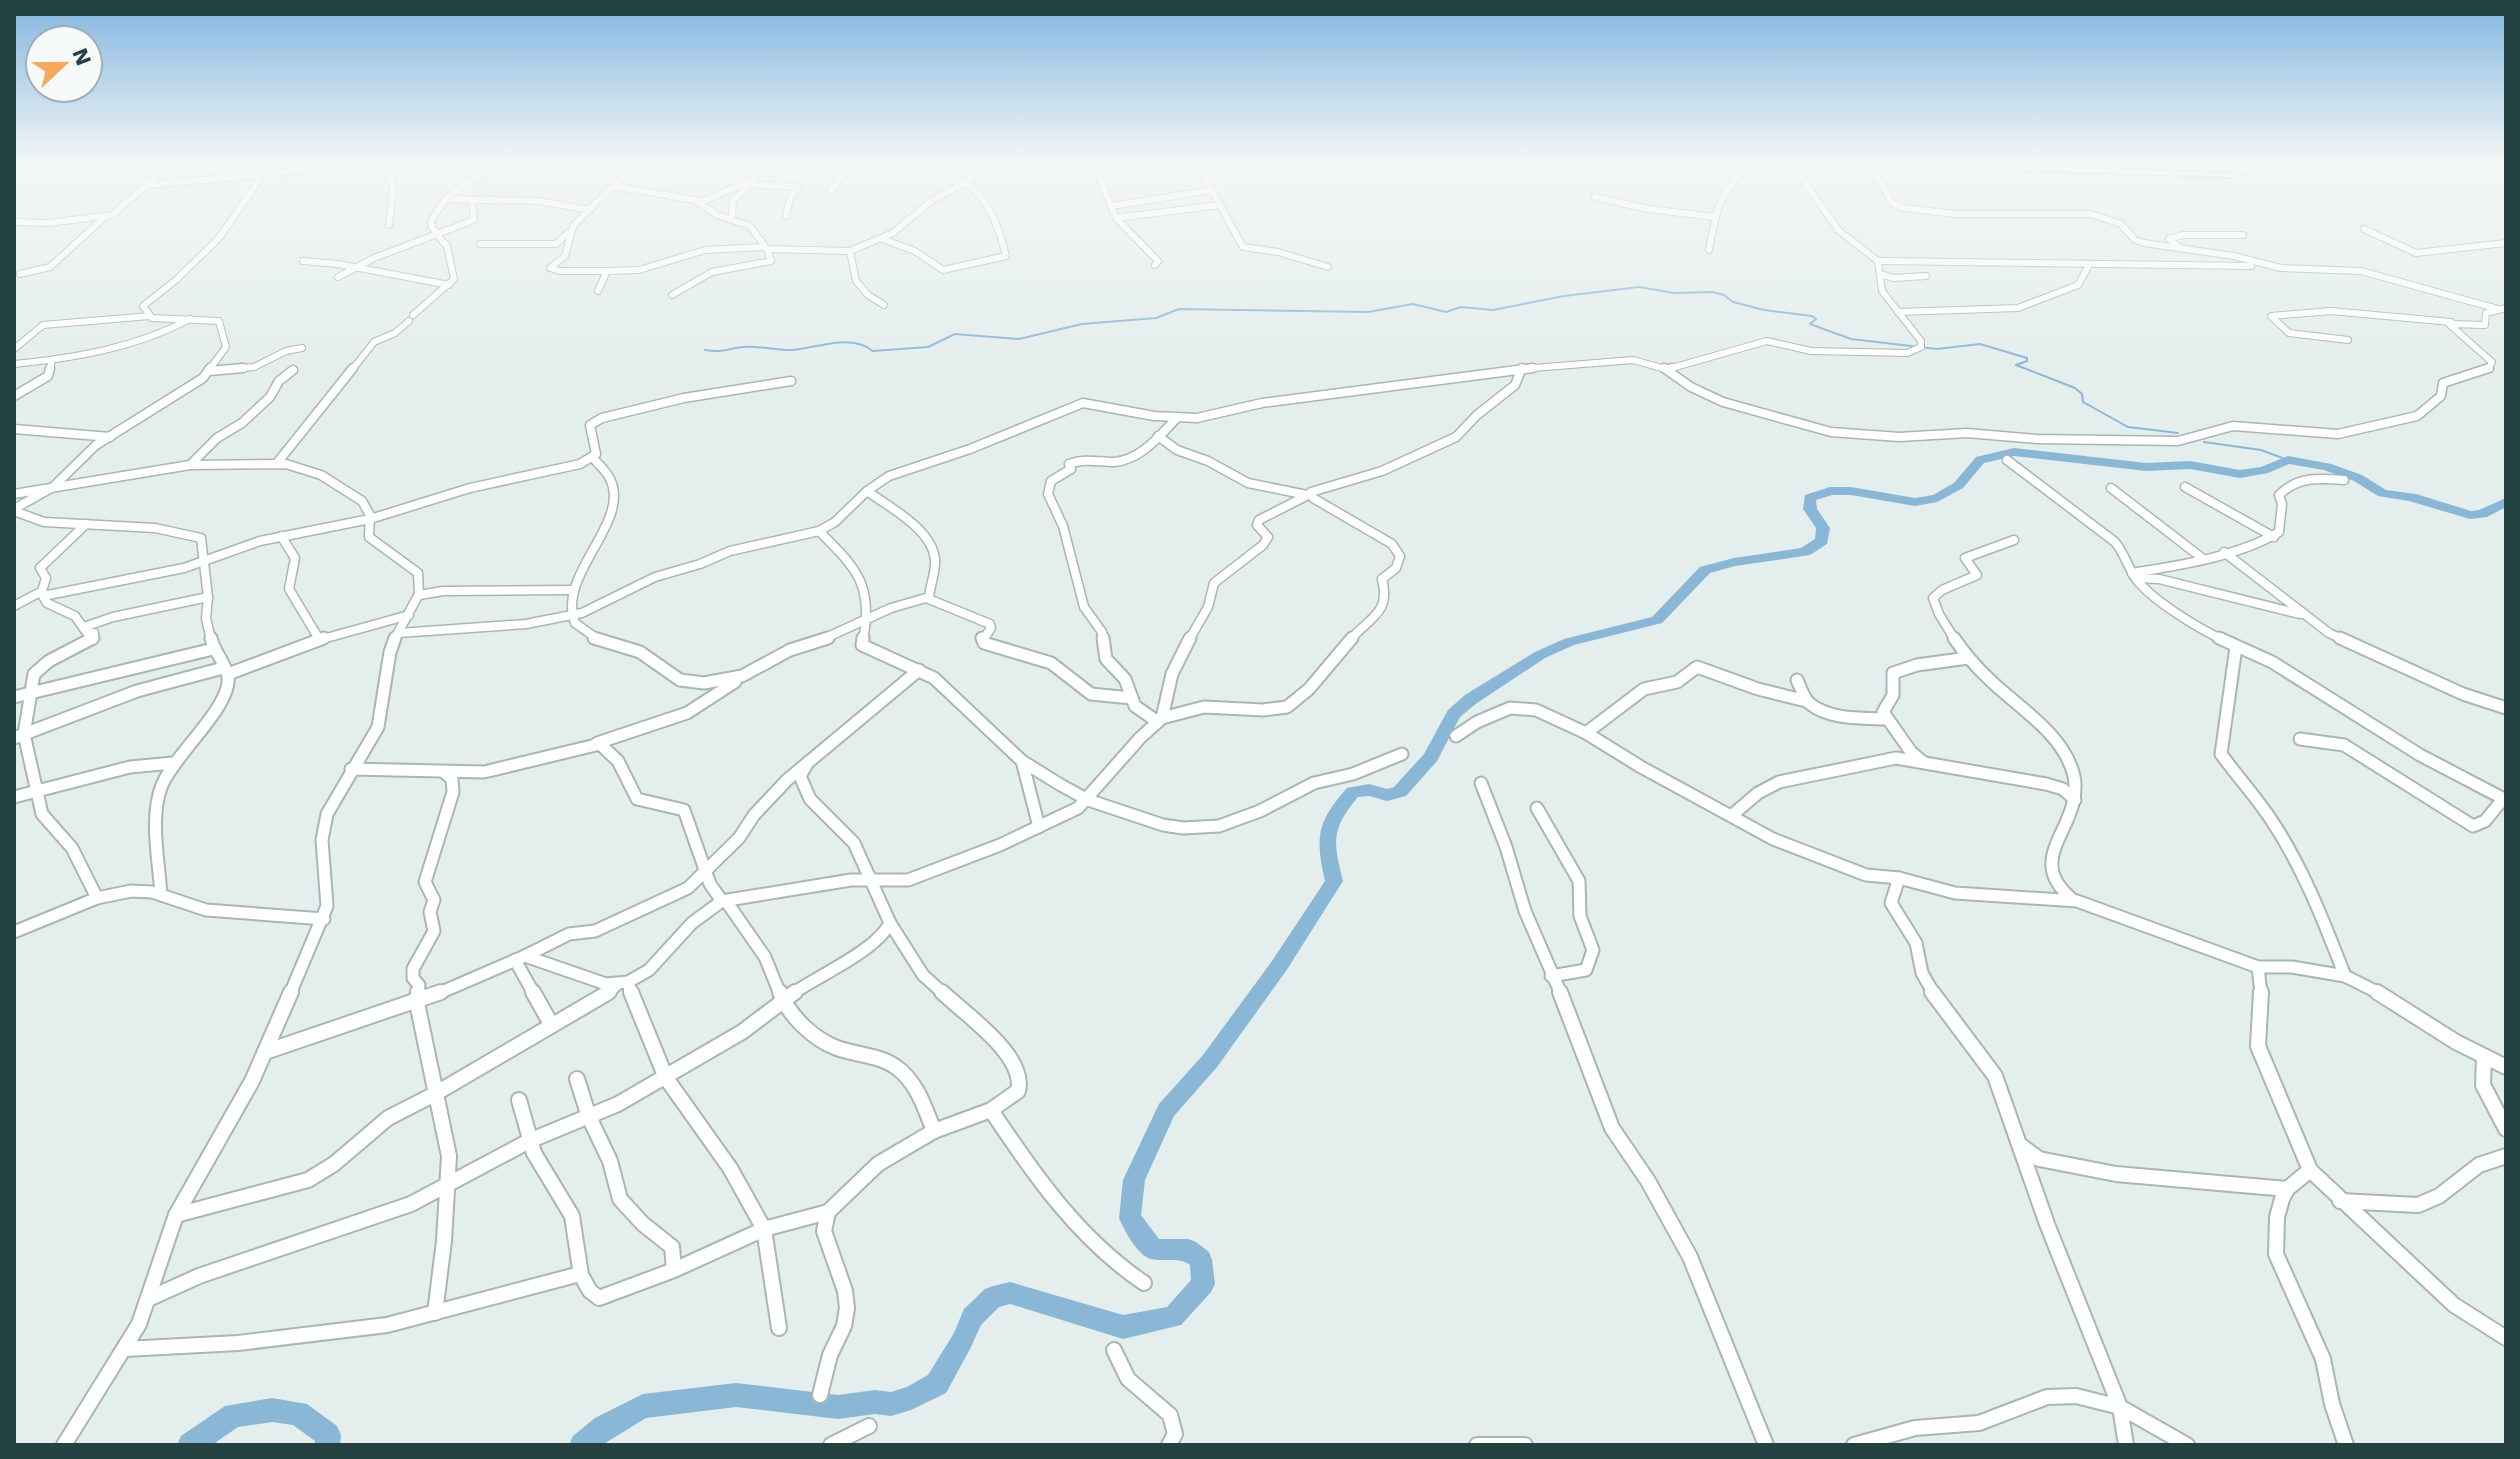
<svg xmlns="http://www.w3.org/2000/svg" width="2520" height="1459" viewBox="0 0 2520 1459" font-family="'Work Sans',sans-serif">
	<style>
		.lines { fill: none; stroke-linecap: round; stroke-linejoin: round }
		.stream { stroke: #8ab7d5; stroke-width: 2 }
		.river { fill: #8ab7d5; fill-rule: evenodd }
		.street-far3-casing { stroke: #a6b7b5; stroke-width: 8 }
		.street-far2-casing { stroke: #a6b7b5; stroke-width: 11 }
		.street-far1-casing { stroke: #a6b7b5; stroke-width: 15 }
		.street-casing { stroke: #a6b7b5; stroke-width: 18 }
		.secondary-casing { stroke: #a2bab8; stroke-width: 4 }
		.street-far3 { stroke: #fff; stroke-width: 6 }
		.street-far2 { stroke: #fff; stroke-width: 8 }
		.street-far1 { stroke: #fff; stroke-width: 11 }
		.street { stroke: #fff; stroke-width: 14 }
		.secondary { fill: #fff; fill-rule: evenodd }
	</style>
	<rect width="100%" height="100%" fill="#e4eeec"/>
	<g class="lines">
		<g class="stream">
			<path d="M705,350C724,353 725,349 742,347C758,345 776,351 793,350C817,348 851,333 873,351L928,347L955,334L1019,339L1082,324L1156,318L1179,309L1368,312L1413,304L1446,312L1461,307L1493,310L1564,296L1639,287L1674,293L1712,292L1724,295L1733,302L1764,310L1812,316L1816,319L1810,324L1851,339L1937,349L1980,344L2027,358V361L2016,365L2075,388L2082,394L2083,402L2128,427L2178,433"/>
			<polyline points="2204,442 2261,450 2288,460"/>
		</g>
		<g class="river">
			<path d="M2014,448L2146,463L2190,461L2240,470L2261,467L2288,456L2331,464L2362,475L2386,490L2416,494L2471,511L2479,510L2506,498V507L2487,517L2470,519L2409,501L2378,496L2354,481L2324,470L2289,464L2268,473L2240,478L2190,469L2146,471L2014,456L1984,463L1963,488L1937,502L1915,506L1851,495H1832L1816,500L1817,509L1830,528L1827,544L1810,555L1735,566L1710,573L1662,623L1574,645L1545,658L1477,703L1460,717L1437,761L1406,796L1387,801L1369,796L1358,797C1331,829 1333,842 1343,881L1286,971L1217,1067L1174,1116L1145,1180L1141,1215L1159,1239H1188L1196,1242L1209,1252L1212,1260L1215,1284L1211,1292L1181,1325L1123,1339L1010,1304L999,1307L981,1325L970,1349L946,1393L911,1410L891,1416L875,1414L838,1419L736,1407L646,1418L602,1445H569L573,1436L595,1418L643,1394L736,1383L838,1395L875,1390L891,1392L907,1387L928,1375L954,1333L964,1309L985,1289L993,1286L1010,1282L1123,1315L1167,1307L1191,1280L1190,1265C1179,1257 1165,1262 1151,1259C1138,1256 1124,1230 1119,1218L1123,1180L1159,1104L1203,1055L1272,961L1325,881C1315,837 1317,822 1347,788L1369,784L1387,789L1394,787L1424,754L1448,710L1465,695L1535,652L1564,639L1652,617L1700,567L1734,558L1801,548L1815,539L1816,528L1803,509L1805,495L1830,487H1851L1915,498L1933,495L1954,483L1976,457Z"/>
			<polygon points="272,1398 307,1404 337,1426 341,1435 340,1445 314,1445 315,1441 293,1425 272,1422 238,1427 212,1445 177,1445 181,1436 225,1406"/>
		</g>
		<defs>
			<g id="street-far3">
				<polyline points="387,163 393,189 389,225"/>
				<polyline points="765,163 848,168"/>
				<polyline points="1094,163 1116,218 1158,261 1155,265"/>
				<polyline points="1197,163 1243,247 1278,252 1328,267"/>
				<polyline points="2112,163 2122,172"/>
				<polyline points="2160,163 2175,174"/>
				<polyline points="2258,163 2382,163"/>
				<polyline points="1863,165 1880,181 1892,203 1903,208 1955,214 2091,214 2121,224 2135,240 2144,243 2234,256 2281,268 2361,271 2498,309"/>
				<polyline points="14,170 28,163"/>
				<polyline points="748,184 798,187 790,198 786,216"/>
				<polyline points="148,185 287,172 331,163"/>
				<polyline points="613,186 695,200 717,215 750,226 767,249 850,251"/>
				<polyline points="830,191 850,165"/>
				<polyline points="1595,197 1648,209 1715,217"/>
				<polyline points="445,199 538,201 590,210"/>
				<polyline points="699,203 750,181"/>
				<polyline points="1112,206 1212,190"/>
				<polyline points="1116,218 1220,205"/>
				<polyline points="732,219 733,200 744,191 763,163"/>
				<polyline points="14,222 48,223 112,215 172,163"/>
				<polyline points="2364,229 2416,253 2506,243"/>
				<path d="M439,234L432,228L431,221C448,190 472,178 503,163"/>
				<path d="M882,239L915,251L943,270L1006,256C1000,230 989,200 967,184"/>
				<polyline points="480,244 556,244 568,233"/>
				<polyline points="2180,248 2169,239 2183,235 2243,235"/>
				<path d="M1709,250C1717,209 1719,189 1754,163"/>
				<polyline points="303,261 338,264 449,285"/>
				<polyline points="1878,261 2251,266"/>
				<polyline points="607,271 639,270 705,250 763,247"/>
				<polyline points="20,274 50,267 106,216"/>
				<polyline points="1880,274 1894,278 1926,276"/>
				<polyline points="338,277 374,258 474,220 472,201"/>
				<polyline points="598,291 607,271 560,271 550,268 565,256 573,226 636,163"/>
				<polyline points="672,295 712,272 771,261 767,249"/>
				<polyline points="884,305 868,295 856,281 850,251 893,233 930,202 973,177 978,171 977,163"/>
				<polyline points="1898,312 2018,308 2078,285 2089,265"/>
				<polyline points="413,315 454,279 447,246 437,235"/>
				<polyline points="2348,340 2289,333 2271,316 2331,311 2451,322"/>
				<polyline points="14,349 43,325 150,316"/>
				<path d="M14,364C75,358 135,348 190,319"/>
				<polyline points="1668,369 1767,341 1811,351 1907,353 1921,347 1921,341 1882,291 1878,261 1838,230 1791,163"/>
				<polyline points="50,370 52,360"/>
				<polyline points="209,370 226,347 219,321 152,318 143,306 176,280 219,238 255,186 260,177 258,175"/>
				<polyline points="221,370 254,367 286,351 302,348"/>
				<polyline points="352,370 374,342 395,333 409,321"/>
				<polyline points="1508,370 1633,360 1669,370"/>
				<polyline points="2483,370 2489,368 2492,362 2449,324 2485,325 2486,313 2506,308"/>
			</g>
			<g id="street-far2">
				<polyline points="1664,368 1691,387 1723,402 1831,432 1899,437 1967,433 2037,439 2178,441 2233,426 2338,434 2417,416 2441,396 2443,383 2489,368"/>
				<polyline points="1668,369 1672,368"/>
				<polyline points="210,371 243,368"/>
				<polyline points="14,396 48,376 50,368"/>
				<polyline points="14,429 110,437"/>
				<polyline points="1158,436 1177,450 1208,461 1248,483 1307,495"/>
				<path d="M593,458C598,464 605,470 609,477C634,521 556,573 575,623L599,640"/>
				<path d="M2007,460L2115,542C2125,554 2128,568 2136,579C2153,601 2198,628 2223,640"/>
				<polyline points="277,463 353,368"/>
				<polyline points="190,465 217,438 242,423 270,397 279,381 293,370"/>
				<polyline points="2185,487 2274,537"/>
				<polyline points="2111,488 2202,558"/>
				<path d="M867,491C889,507 932,529 935,559C936,572 930,585 929,598"/>
				<polyline points="14,494 190,465 286,464 321,475 362,501 370,515 369,537 418,573 419,594 394,640"/>
				<polyline points="14,509 53,487 96,445 203,378 210,368"/>
				<polyline points="14,511 44,522 155,528 201,538 208,597 206,618 211,640"/>
				<path d="M819,531C856,568 874,585 863,640"/>
				<polyline points="281,536 295,558 289,589 319,639"/>
				<polyline points="2224,552 2329,633 2344,640"/>
				<path d="M2132,573C2180,565 2237,557 2279,532L2282,504L2279,495C2298,476 2319,478 2344,480"/>
				<polyline points="2136,578 2159,579 2300,614"/>
				<polyline points="42,594 47,603 75,616 87,633 94,633 93,640"/>
				<polyline points="419,595 443,591 572,590"/>
				<polyline points="43,596 184,568 260,541 370,519 470,488 580,464 596,454 590,425 602,418 684,398 791,381"/>
				<polyline points="14,606 42,591 46,578 40,568 86,524"/>
				<polyline points="84,627 113,617 208,597"/>
				<polyline points="399,633 526,624 582,613 655,577 700,564 730,551 819,531 835,522 867,491 889,476 970,449 1083,403 1154,416 1197,418 1262,403 1533,368"/>
				<polyline points="319,640 409,615"/>
				<polyline points="821,640 891,608 926,598 990,624 991,628 983,640"/>
				<path d="M1103,640L1102,632L1084,607L1063,526L1048,494L1051,481L1071,469L1069,464C1085,458 1098,462 1114,462C1141,460 1159,436 1177,418"/>
				<polyline points="1189,640 1208,607 1214,583 1263,545 1268,537 1257,525 1259,520 1310,494"/>
				<path d="M1350,640C1370,617 1391,613 1382,579L1396,568L1400,556L1392,544L1313,498L1311,492L1382,471L1456,437L1477,415L1515,385L1522,368"/>
				<polyline points="1955,640 1939,614 1933,598 1942,590 1977,575 1965,558 2014,540"/>
			</g>
			<g id="street-far1">
				<polyline points="93,638 49,661 34,674 24,734 42,814 72,848 97,898"/>
				<polyline points="594,638 640,652 680,680 704,683 742,676 790,650 828,638"/>
				<polyline points="863,638 862,645 934,678 1022,761 1059,784 1088,800 1163,825 1183,828 1219,826 1260,811 1314,783 1353,774 1402,754"/>
				<polyline points="982,638 984,643 1051,663 1091,694 1131,698"/>
				<polyline points="1103,638 1106,659 1125,679 1135,706 1158,722"/>
				<path d="M1954,638C1964,653 1976,667 1990,680C2019,708 2064,734 2074,776C2084,827 2021,857 2072,899"/>
				<polyline points="2219,638 2272,662 2420,755 2506,800"/>
				<polyline points="2340,638 2463,694 2506,708"/>
				<path d="M2236,647L2221,754C2237,776 2255,796 2270,818C2303,867 2324,922 2345,976"/>
				<polyline points="228,674 324,638"/>
				<path d="M1797,680C1801,688 1803,697 1809,703C1829,720 1862,718 1886,719"/>
				<polyline points="14,697 213,649"/>
				<polyline points="1162,718 1172,674 1190,638"/>
				<polyline points="1586,733 1644,689 1677,682 1697,667 1758,689 1806,701"/>
				<polyline points="1456,736 1477,722 1510,708 1536,710 1586,733 1641,767 1773,839 1866,875 1899,878 1955,893 2077,901 2258,967 2292,967 2345,976 2381,994"/>
				<polyline points="14,738 137,691 223,668"/>
				<polyline points="2300,739 2344,745 2473,826 2485,821 2503,799"/>
				<polyline points="597,743 687,713 735,682"/>
				<polyline points="1022,761 1039,827"/>
				<polyline points="1923,762 1911,752 1883,712 1893,695 1893,673 1917,665 1968,658"/>
				<polyline points="806,766 800,776 810,799 854,843 890,923 923,975 944,994"/>
				<polyline points="351,769 484,772 600,744 618,761 637,799 684,810 710,884 722,901 851,880 908,880 1000,845 1078,808 1140,738 1162,718 1204,707 1263,710 1287,707 1309,689 1352,638"/>
				<polyline points="1481,783 1506,847 1525,911 1561,994"/>
				<polyline points="14,797 130,767 173,763"/>
				<polyline points="1537,808 1579,881 1580,916 1593,950 1586,970 1551,976"/>
				<polyline points="1731,816 1758,793 1779,782 1896,758 2046,784 2063,789 2075,800"/>
				<polyline points="1899,878 1891,903 1916,943 1922,973 1934,994"/>
				<path d="M161,895C159,861 149,817 162,785C174,755 232,706 228,677C226,663 214,652 211,638"/>
				<polyline points="726,901 765,957 780,994"/>
				<polyline points="14,932 97,898 131,891 152,892 206,910 324,919"/>
				<polyline points="525,956 569,934 595,931 688,888 739,838 754,815 787,780 919,670"/>
				<polyline points="515,960 534,994"/>
				<polyline points="2258,967 2261,994"/>
				<polyline points="628,982 631,994"/>
				<polyline points="290,994 327,906 322,840 327,814 378,727 390,652 395,638"/>
				<polyline points="418,994 419,985 413,978 413,969 434,931 430,912 434,900 425,882 453,792 452,779 445,773"/>
				<polyline points="437,994 525,956 606,984 628,982 649,970 692,923 722,901"/>
				<polyline points="607,994 616,985"/>
				<path d="M792,994C819,975 876,951 890,923"/>
			</g>
			<g id="street">
				<polyline points="418,992 417,1003 449,1156 444,1241 435,1313"/>
				<polyline points="533,992 551,1024"/>
				<polyline points="631,992 666,1078 730,1168 764,1229 779,1328"/>
				<path d="M780,992C789,1016 813,1039 837,1048C856,1055 879,1055 896,1067C917,1082 925,1108 934,1131"/>
				<polyline points="1560,992 1612,1128 1648,1181 1690,1257 1766,1445"/>
				<polyline points="1932,992 1995,1076 2047,1224 2120,1407 2126,1445"/>
				<polyline points="2261,992 2258,1046 2310,1170 2287,1189 2282,1199 2277,1217 2276,1254 2323,1359 2332,1404 2346,1445"/>
				<polyline points="2377,992 2456,1042 2506,1067"/>
				<polyline points="265,1052 441,992"/>
				<polyline points="2484,1057 2483,1085 2506,1129"/>
				<polyline points="577,1079 589,1117 610,1161 620,1199 643,1224 672,1247 674,1270"/>
				<polyline points="519,1100 534,1153 572,1216 581,1275 590,1291 599,1298 674,1270 764,1229 828,1212"/>
				<path d="M991,1110C1034,1175 1079,1239 1144,1283"/>
				<polyline points="2020,1145 2039,1159 2116,1174 2287,1189"/>
				<polyline points="2310,1170 2454,1305 2506,1338"/>
				<polyline points="2340,1201 2418,1205 2439,1196 2479,1165 2506,1156"/>
				<polyline points="176,1215 308,1180 334,1164 388,1118 433,1095 609,992"/>
				<polyline points="148,1299 199,1276 411,1204 529,1141 618,1104 742,1032 795,992"/>
				<polyline points="125,1349 238,1343 387,1325 580,1274"/>
				<polyline points="1114,1350 1128,1379 1170,1415 1175,1434 1169,1445"/>
				<path d="M820,1395L830,1355L844,1326L847,1308L845,1291L824,1231L828,1212L878,1164L934,1131L991,1110L1018,1091C1027,1056 966,1015 942,992"/>
				<polyline points="64,1445 139,1324 176,1215 252,1081 291,992"/>
				<polyline points="831,1445 869,1426"/>
				<polyline points="1477,1445 1525,1445"/>
				<polyline points="1854,1445 1915,1428 1979,1423 2047,1397 2076,1396 2120,1407 2187,1445"/>
			</g>
			<polygon id="secondary" points="1813,163 1908,163 2230,173 2241,169 2238,163 2246,163 2249,170 2231,177"/>
		</defs>
		<use href="#street-far3" class="street-far3-casing"/>
		<use href="#street-far2" class="street-far2-casing"/>
		<use href="#street-far1" class="street-far1-casing"/>
		<use href="#street" class="street-casing"/>
		<use href="#secondary" class="secondary-casing"/>
		<use href="#street-far3" class="street-far3"/>
		<use href="#street-far2" class="street-far2"/>
		<use href="#street-far1" class="street-far1"/>
		<use href="#street" class="street"/>
		<use href="#secondary" class="secondary"/>
	</g>
	<linearGradient id="sky" x2="0" y2="1"><stop stop-color="#82b5e0"/><stop offset="0.44" stop-color="#f3f7f6"/><stop offset="1" stop-color="#f3f7f6" stop-opacity="0"/></linearGradient>
	<rect width="2520" height="368" fill="url(#sky)"/>
	<rect width="2520" height="1459" fill="none" stroke="#224140" stroke-width="32"/>
	<g transform="translate(64 64) rotate(68)"><circle r="38" fill="#f5faf9" stroke="#a1b0af" stroke-width="2"/>
	<path d="M0-6L14 30L0 20L-14 30Z" fill="#f7a859"/>
	<text y="-12" font-size="22" font-weight="bold" text-anchor="middle" fill="#224140">N</text>
	</g>
</svg>
